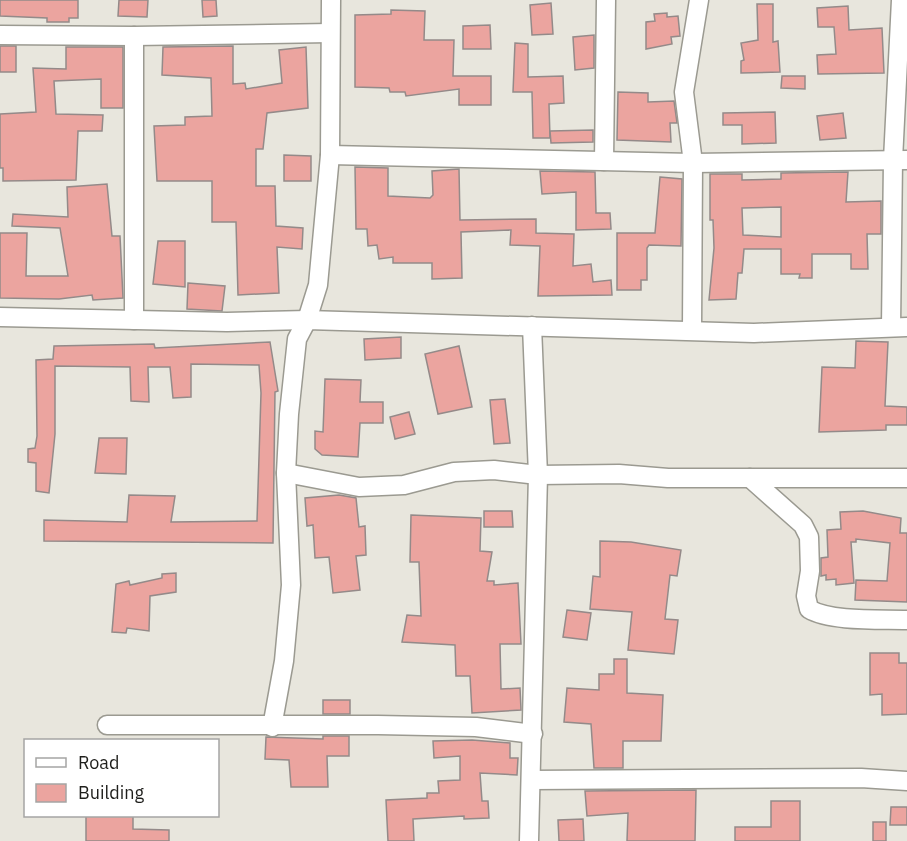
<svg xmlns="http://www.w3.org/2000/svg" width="907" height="841" viewBox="0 0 907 841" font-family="'IBM Plex Sans',sans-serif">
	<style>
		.building { fill: #eba49f; stroke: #948a89; stroke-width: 1.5; fill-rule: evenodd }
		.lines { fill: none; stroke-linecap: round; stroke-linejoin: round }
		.minor-casing { stroke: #9b9a91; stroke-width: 21 }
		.minor { stroke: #fff; stroke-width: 18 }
	</style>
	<rect width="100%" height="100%" fill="#e8e6dd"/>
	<g class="building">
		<polygon points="0,0 78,0 78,18 69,18 69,22 47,22 47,18 0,16"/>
		<polygon points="119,0 148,0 147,17 118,16"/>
		<polygon points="202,0 216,0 217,16 203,17"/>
		<polygon points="551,3 553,34 532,35 530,5"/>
		<polygon points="757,4 773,4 773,42 778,41 780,72 741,73 741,61 744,60 741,43 758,40"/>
		<polygon points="848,6 849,30 882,28 884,73 818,74 817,55 836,54 834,27 818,27 817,8"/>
		<polygon points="391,10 425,11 424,40 454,40 453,76 491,76 491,105 459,105 459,89 406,96 405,92 390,92 389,88 355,87 355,15 391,14"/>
		<polygon points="667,13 667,17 678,16 680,36 671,37 672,44 646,49 646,22 655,21 654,14"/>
		<polygon points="490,25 491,49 463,49 463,26"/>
		<polygon points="594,35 594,68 575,70 573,37"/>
		<polygon points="515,43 528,44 528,77 563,76 564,103 549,104 550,138 533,138 532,92 513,92"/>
		<rect x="0" y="46" width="16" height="26"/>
		<polygon points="233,46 233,84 245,83 246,89 282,83 279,50 306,47 308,108 267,113 263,149 256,149 256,186 275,186 276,226 303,228 302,249 277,247 279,293 238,295 236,222 212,222 212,181 157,181 154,126 185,125 185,117 212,116 211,78 162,75 163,47"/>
		<polygon points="66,47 123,47 123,108 101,108 101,79 54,81 56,114 103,115 102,131 78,131 76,180 3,181 3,168 0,168 0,114 36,112 33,68 66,69"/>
		<polygon points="782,76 805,76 805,89 781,88"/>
		<polygon points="618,92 648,93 648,102 674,101 677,123 670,123 671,142 617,140"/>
		<polygon points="775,112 776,143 742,144 742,125 723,125 723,113"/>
		<polygon points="843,113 846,138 820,140 817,116"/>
		<polygon points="593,130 593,142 551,143 550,131"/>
		<polygon points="284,155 311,156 311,181 284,181"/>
		<polygon points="355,167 388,168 388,196 430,198 433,195 432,171 459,169 460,220 536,219 536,233 574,234 573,266 591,264 593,282 611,280 612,295 538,296 540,246 510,245 511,230 461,232 462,278 432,279 432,263 393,263 393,257 379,259 377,245 368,246 367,229 356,229"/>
		<polygon points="540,171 595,172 596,213 610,213 611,229 576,230 576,192 542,194"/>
		<path d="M848,172L846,202L881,201V234H867L868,269H851V254H812V278H799L800,274H781V249H744L742,273H738L736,299L709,300L714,248L713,220H710V174H742V180L781,179V173ZM781,207V237L743,235L742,208Z"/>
		<polygon points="660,177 682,179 681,246 649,245 647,248 647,280 641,280 641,290 617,290 617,233 655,233"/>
		<polygon points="107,184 112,236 120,236 123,298 93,300 92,295 59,299 0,298 0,233 27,233 26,276 68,276 60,228 12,226 13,214 68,217 67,187"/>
		<polygon points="158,241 185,241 185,287 153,284"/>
		<polygon points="188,283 225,286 222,311 187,309"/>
		<polygon points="401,337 401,358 365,360 364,339"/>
		<polygon points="856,341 888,342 885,406 907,407 907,425 886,425 886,430 819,432 822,367 855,368"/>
		<polygon points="270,342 278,391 275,392 273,543 44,541 44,520 127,522 129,495 175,496 171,522 257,521 261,393 259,365 191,364 191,397 173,398 170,367 148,367 149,402 131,401 130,367 55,366 55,434 49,493 36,491 36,463 28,462 28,449 35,448 37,436 36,360 53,359 54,346 154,344 155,348"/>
		<polygon points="459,346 472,407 438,414 425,354"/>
		<polygon points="325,379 361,380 360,402 383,402 383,423 360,423 358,457 322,455 315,449 315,431 323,432"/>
		<polygon points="505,399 510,443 494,444 490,400"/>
		<polygon points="409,412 415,434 395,439 390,417"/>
		<polygon points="99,438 127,438 126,474 95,473"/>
		<polygon points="339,495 356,498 359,527 365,526 366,555 356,556 360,590 333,593 329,557 315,558 313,525 307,526 305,498"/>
		<polygon points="484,511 512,511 513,527 484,527"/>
		<polygon points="863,511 901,518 900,533 907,533 907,602 855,600 856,580 887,581 890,543 856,539 856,542 851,542 854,583 836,585 836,579 826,580 826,575 821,576 821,558 828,557 827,530 841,529 840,512"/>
		<polygon points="411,515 481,518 480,551 492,552 487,581 494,581 494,585 518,583 521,644 500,644 501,689 520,688 521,710 472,713 470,676 456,676 455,645 402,642 407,615 421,616 419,562 410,562"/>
		<polygon points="600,541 631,542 681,550 677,576 670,575 665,619 678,620 674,654 628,650 632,612 590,609 593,576 600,577"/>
		<polygon points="176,573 176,592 150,596 149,631 127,628 126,633 112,632 116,584 129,581 130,585 162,578 162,574"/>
		<polygon points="567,610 591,613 587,640 563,637"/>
		<polygon points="870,653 899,653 899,663 907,663 907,714 882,715 882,694 870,695"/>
		<polygon points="614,659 627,659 627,693 663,695 661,741 623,741 623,768 594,768 591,724 564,722 567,688 599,690 599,674 614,674"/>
		<rect x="323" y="700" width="27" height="14"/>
		<polygon points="323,736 349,736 349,756 327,756 328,787 291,787 289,760 265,759 266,737 323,739"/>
		<polygon points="472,740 510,743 510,758 518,758 517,775 480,773 482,801 488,801 489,818 464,819 464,816 413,819 414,841 388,841 386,800 427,798 427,793 439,793 438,781 460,780 460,756 434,758 433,741"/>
		<polygon points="696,790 695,841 627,841 628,813 587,816 585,791"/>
		<polygon points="771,801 800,801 800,841 735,841 735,827 771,827"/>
		<polygon points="891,807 907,807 907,825 890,825"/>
		<polygon points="86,816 133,816 133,829 169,830 169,841 86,841"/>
		<polygon points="583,819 584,841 559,841 558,820"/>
		<rect x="873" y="822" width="13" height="19"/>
	</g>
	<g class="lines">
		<defs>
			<g id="minor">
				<polyline points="0,35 134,36 330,33"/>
				<polyline points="134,36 134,320"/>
				<polyline points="330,155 693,163 907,160"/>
				<polyline points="604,161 606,0"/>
				<polyline points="0,317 227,322 307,320 754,333 907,327"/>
				<polyline points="891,327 893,160 901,0"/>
				<polyline points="692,329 693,163 684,92 699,0"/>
				<polyline points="286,473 359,487 404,485 454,472 494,470 538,475 619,474 668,478 907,478"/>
				<path d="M750,478L803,525L809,537L810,571L806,596L809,609C831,622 881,619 907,620"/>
				<polyline points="107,725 378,725 476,727 533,734"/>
				<polyline points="272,727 284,661 291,585 286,473 289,414 297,339 307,320 318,285 330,155 331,0"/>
				<polyline points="531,780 861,778 907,781"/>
				<polyline points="529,841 538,475 532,326"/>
			</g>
		</defs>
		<use href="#minor" class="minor-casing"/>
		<use href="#minor" class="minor"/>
	</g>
	<rect x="24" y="739" width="195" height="78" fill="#ffffff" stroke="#a5a5a4" stroke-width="1.5"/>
	<rect x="36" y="758" width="30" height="9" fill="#ffffff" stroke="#a5a5a4" stroke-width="1.5"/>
	<text x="78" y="769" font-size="18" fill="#1f1f1c">Road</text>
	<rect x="36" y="784" width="30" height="18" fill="#eba49f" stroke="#a5a5a4" stroke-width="1.5"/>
	<text x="78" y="799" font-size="18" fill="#1f1f1c">Building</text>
</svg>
